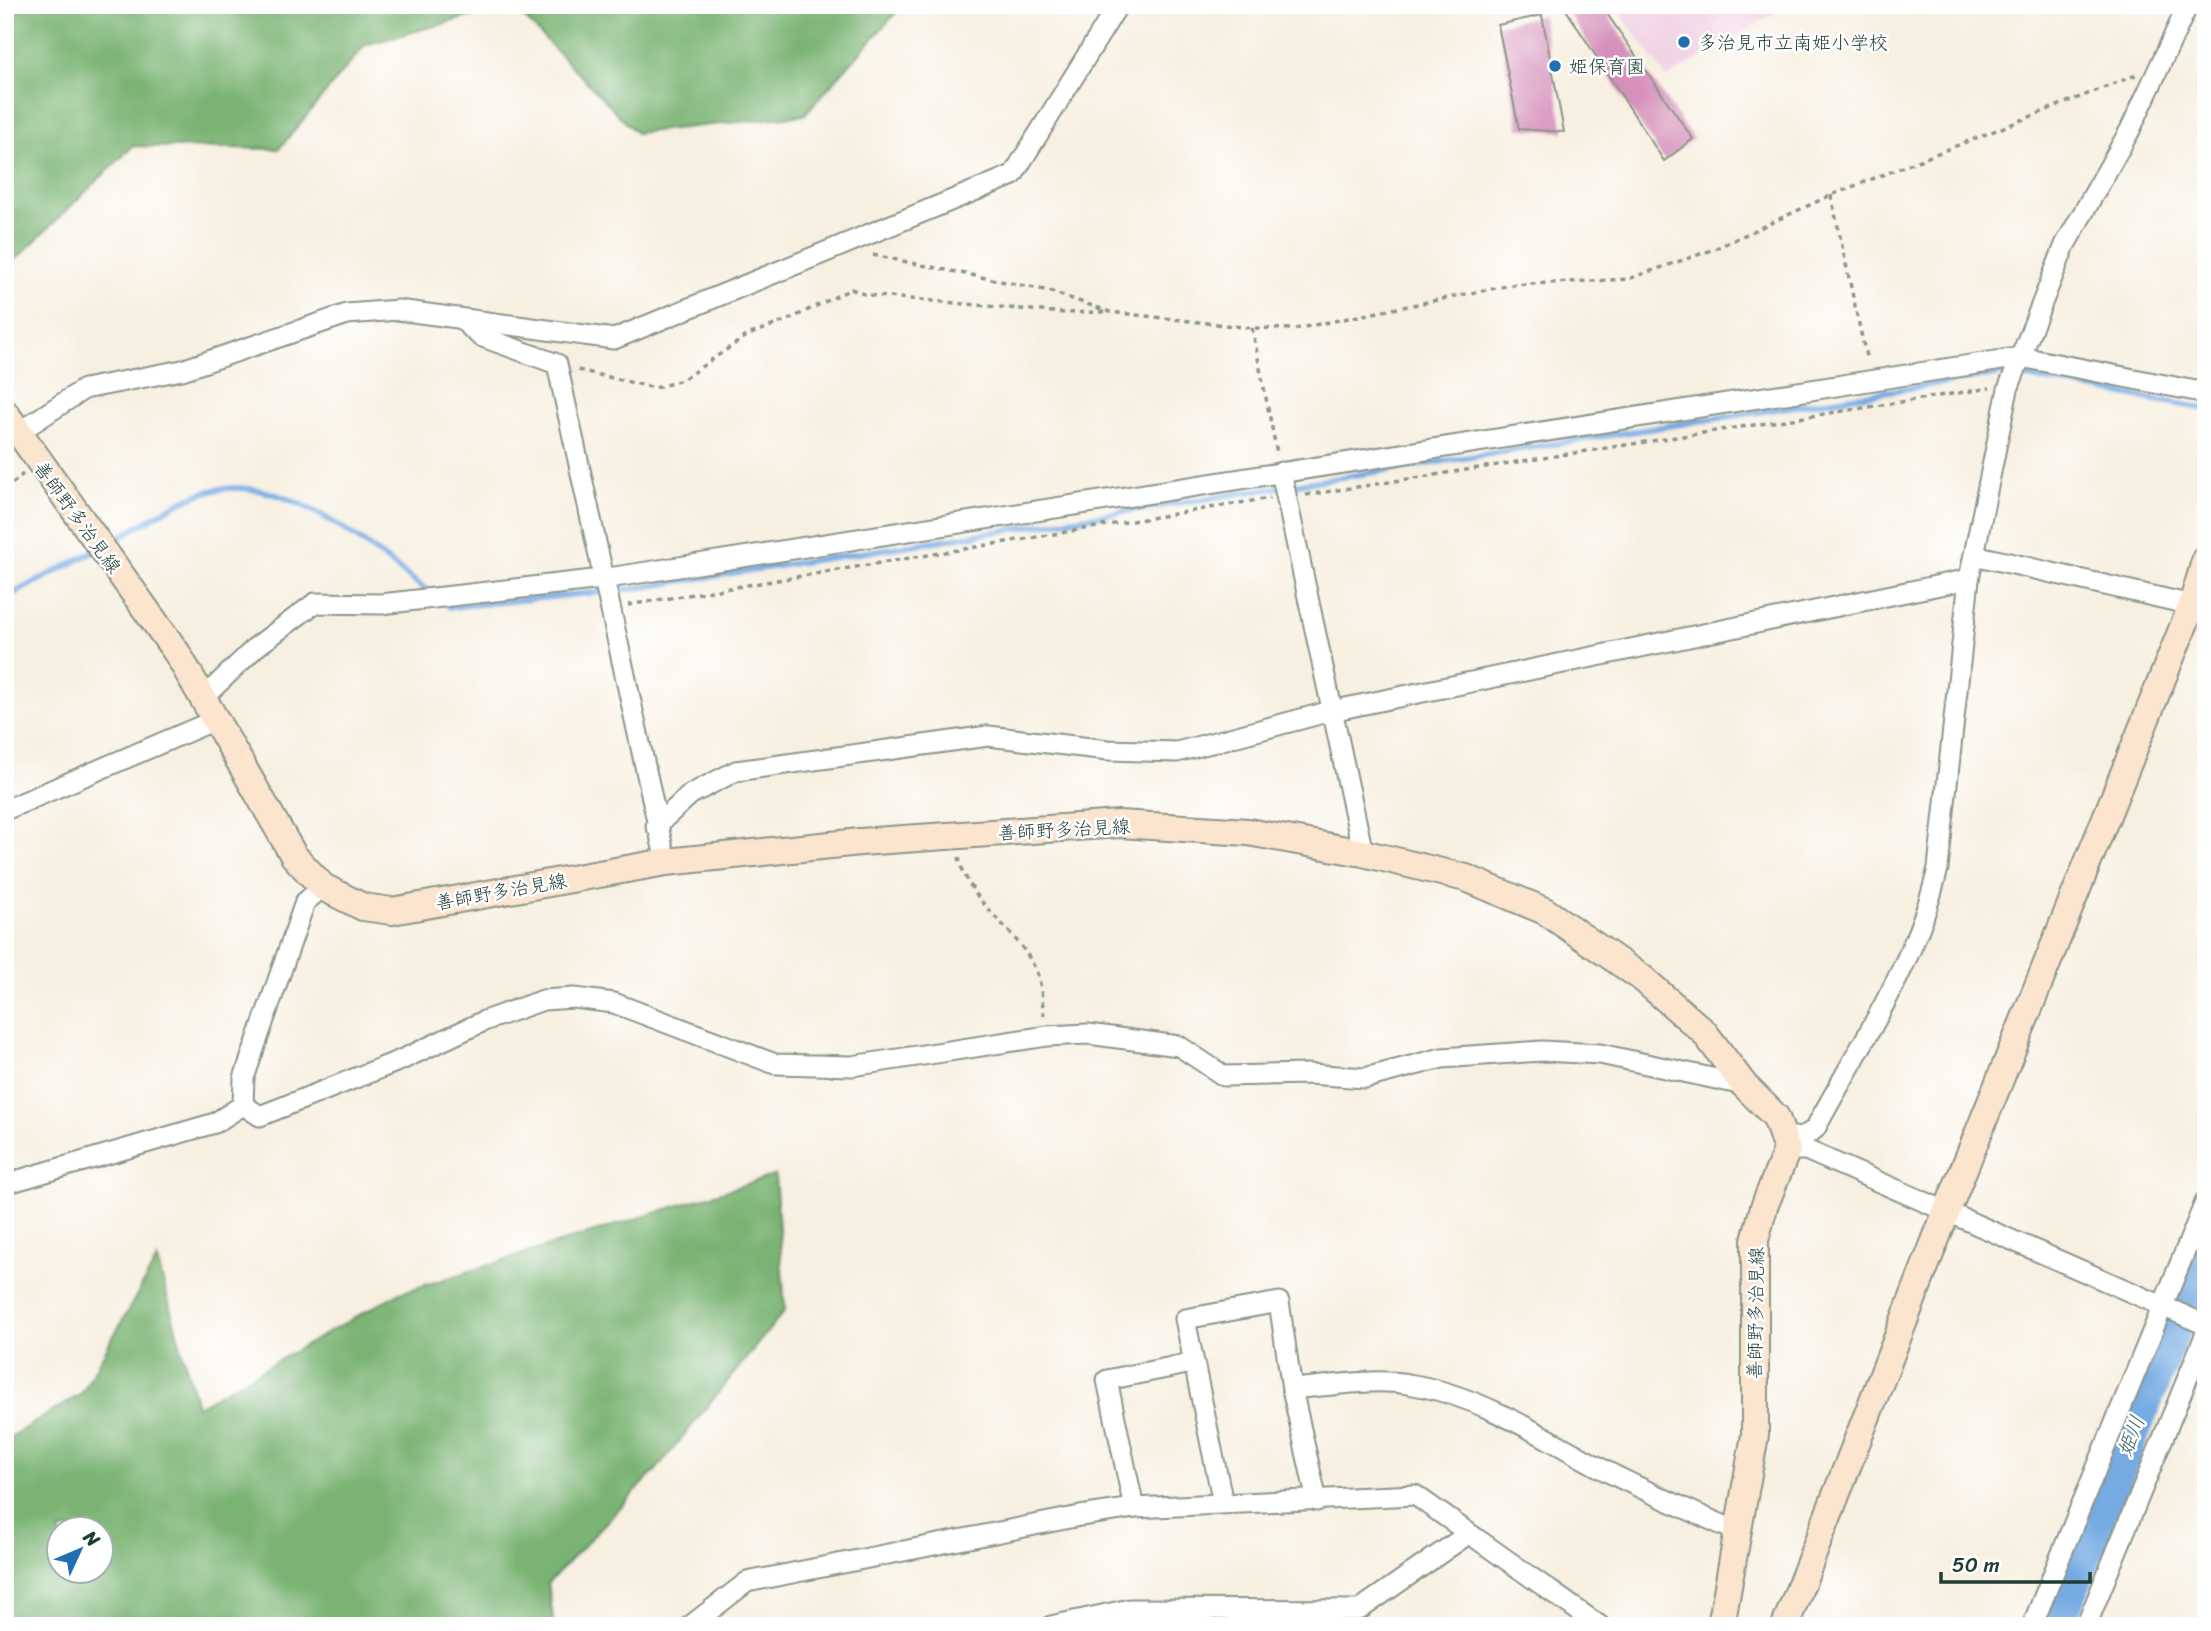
<svg xmlns="http://www.w3.org/2000/svg" width="2211" height="1631" viewBox="0 0 2211 1631" font-family="Sriracha,'Klee One',sans-serif">
	<style>
		.built { fill: #f0d0e4 }
		.forest { fill: #7ab473; stroke: #4c7854; stroke-width: 2; fill-rule: evenodd }
		.lines { fill: none; stroke-linecap: round; stroke-linejoin: round }
		.stream { stroke: #75aae3; stroke-width: 6 }
		.river { stroke: #75aae3; stroke-width: 35 }
		.building { fill: #d58fba }
		.street-casing { stroke: #8b968a; stroke-width: 23 }
		.secondary-casing { stroke: #8b968a; stroke-width: 30 }
		.path { stroke: #8b968a; stroke-width: 3.5; stroke-dasharray: 5 5; stroke-linecap: butt }
		.street { stroke: #fff; stroke-width: 19 }
		.secondary { stroke: #fce5cf; stroke-width: 26 }
		.poi-dot { fill: #1f6fb2; stroke: #fff; stroke-width: 2.5 }
		.labels { text-anchor: middle; stroke-width: 5; stroke-linejoin: round; paint-order: stroke }
		.poi-label { font-size: 19px; fill: #1f3d34; stroke: #fff; text-anchor: start }
		.street-label { font-size: 19px; fill: #1f3d34; stroke: #fff }
		.water-label { font-size: 21px; font-style: italic; fill: #3d6371; stroke: #fff }
	</style>
	<rect width="100%" height="100%" fill="#fff"/>
	<filter id="ink" filterUnits="userSpaceOnUse"><feTurbulence type="fractalNoise" baseFrequency=".0143" numOctaves="2"/><feDisplacementMap in="SourceGraphic" scale="14" xChannelSelector="R" yChannelSelector="G"/><feConvolveMatrix kernelMatrix="1 2 1 2 8 2 1 2 1" color-interpolation-filters="sRGB"/></filter>
	<filter id="wash" filterUnits="userSpaceOnUse"><feTurbulence type="fractalNoise" baseFrequency=".00686" numOctaves="4" result="noise"/><feDisplacementMap in="SourceGraphic" scale="28" xChannelSelector="R" yChannelSelector="G"/><feGaussianBlur stdDeviation="1.57" result="paint"/><feColorMatrix in="noise" values="0 0 0 0 0 0 0 0 0 0 0 0 0 0 0 0 0 1.4 0 .05"/><feComposite in="paint" operator="in"/></filter>
	<g filter="url(#wash)">
		<rect width="100%" height="100%" fill="#f7efdf"/>
		<polygon class="built" points="1615,5 1788,5 1667,78"/>
		<g class="forest">
			<polygon points="5,5 903,5 804,115 636,133 512,5 365,45 279,149 133,146 5,270"/>
			<path d="M775,1175L785,1310L656,1470L548,1583L554,1626H5V1440L81,1394L157,1259L197,1406L397,1294ZM60,1530H102V1572H60Z"/>
		</g>
		<g class="lines">
			<g class="stream">
				<path d="M106,545C138,528 167,506 200,494C282,464 371,551 432,594"/>
				<polyline points="5,598 97,550"/>
				<polyline points="444,602 450,607 631,589 2005,373 2206,409"/>
			</g>
			<polyline class="river" points="2057,1626 2206,1245"/>
		</g>
		<g id="blocks">
			<g class="building">
				<polygon points="1563,5 1601,5 1693,139 1664,161"/>
				<polygon points="1542,15 1564,132 1519,129 1498,25"/>
			</g>
		</g>
	</g>
	<g filter="url(#ink)">
		<use href="#blocks" fill-opacity="0" stroke="#8b968a" stroke-width="2"/>
		<g class="lines">
			<defs>
				<g id="street">
					<polyline points="461,319 480,336 557,364 666,862"/>
					<polyline points="19,432 84,389 182,370 347,314 398,310 614,339 1013,175 1118,5"/>
					<polyline points="1281,472 1363,853"/>
					<polyline points="1974,555 2192,605"/>
					<polyline points="204,697 256,647 315,603 381,604 602,579 2021,357 2206,393"/>
					<polyline points="5,810 215,720"/>
					<polyline points="656,826 691,794 736,771 988,736 1108,750 1177,752 1331,711 1969,579"/>
					<polyline points="243,1105 260,1116 401,1060 484,1021 543,1000 574,998 614,1003 775,1064 852,1066 1047,1036 1088,1034 1179,1046 1224,1076 1309,1074 1365,1078 1442,1058 1542,1051 1600,1054 1744,1085"/>
					<polyline points="243,1105 244,1078 305,902 323,887"/>
					<path d="M1784,1136L1802,1138L1815,1129C1860,1045 1917,961 1938,868L1969,579L2008,389L2065,245L2130,130L2188,5"/>
					<polyline points="1787,1150 1806,1150 2206,1325"/>
					<polyline points="5,1184 215,1123 243,1105"/>
					<path d="M1292,1389C1329,1386 1371,1378 1408,1384C1480,1395 1543,1437 1606,1471C1649,1493 1693,1512 1736,1531"/>
					<polyline points="1223,1503 1185,1319 1279,1302 1292,1389 1317,1501"/>
					<polyline points="1134,1508 1107,1380 1192,1363"/>
					<polyline points="690,1626 747,1582 1080,1516 1134,1508 1415,1495 1600,1626"/>
					<polyline points="1051,1626 1130,1609 1359,1610 1468,1534"/>
					<polyline points="2032,1626 2206,1200"/>
					<polyline points="2086,1626 2206,1333"/>
				</g>
				<g id="secondary">
					<polyline points="5,413 177,653 294,856 323,887 363,907 392,911 666,862 860,842 1119,824 1248,832 1363,853 1466,878 1545,911 1642,978 1704,1032 1744,1085 1776,1117 1787,1150 1764,1207 1755,1240 1755,1435 1721,1626"/>
					<polyline points="1785,1626 1946,1213 2192,605 2206,558"/>
				</g>
			</defs>
			<use href="#street" class="street-casing"/>
			<use href="#secondary" class="secondary-casing"/>
			<g class="path">
				<polyline points="1831,195 1867,361"/>
				<polyline points="873,255 1049,291 1110,312 1252,328 1295,329 1511,285 1628,279 1712,250 1829,196 2136,75"/>
				<polyline points="1252,328 1277,453"/>
				<polyline points="578,370 655,388 682,380 748,335 788,320 851,289 867,295 1064,313 1104,312"/>
				<polyline points="5,490 23,474"/>
				<polyline points="1306,495 1990,388"/>
				<polyline points="628,605 1270,498"/>
				<path d="M959,857C968,904 1020,930 1037,973C1042,986 1042,1003 1044,1016"/>
			</g>
			<use href="#street" class="street"/>
			<use href="#secondary" class="secondary"/>
		</g>
	</g>
	<g class="poi-dot">
		<circle cx="1684" cy="42" r="7"/>
		<circle cx="1555" cy="66" r="7"/>
	</g>
	<g class="labels">
		<g class="poi-label">
			<text x="1698" y="49">多治見市立南姫小学校</text>
			<text x="1569" y="73">姫保育園</text>
		</g>
		<g class="street-label">
			<text transform="translate(78 517) rotate(54)" y="7">善師野多治見線</text>
			<text transform="translate(1064 829) rotate(-3)" y="7">善師野多治見線</text>
			<text transform="translate(501 891) rotate(-10)" y="7">善師野多治見線</text>
			<text transform="translate(1755 1313) rotate(-89)" y="7">善師野多治見線</text>
		</g>
		<g class="water-label">
			<text transform="translate(2131 1436) rotate(-69)" y="7">姫川</text>
		</g>
	</g>
	<rect width="2211" height="1631" fill="none" stroke="#fff" stroke-width="28"/>
	<g transform="translate(80 1550) rotate(46)"><circle r="33" fill="#ffffff" stroke="#a5b1ae" stroke-width="2"/>
	<path d="M0-5L12 26L0 18L-12 26Z" fill="#1f6fb2"/>
	<text y="-10" font-size="19" font-weight="bold" text-anchor="middle" fill="#1f3d34">N</text>
	</g>
	<path d="M1941 1572v10h149v-10" fill="none" stroke="#1f3d34" stroke-width="3.5"/>
	<text x="1952" y="1572" font-size="21" fill="#1f3d34" stroke="#ffffff" stroke-width="5" paint-order="stroke">50 m</text>
</svg>
